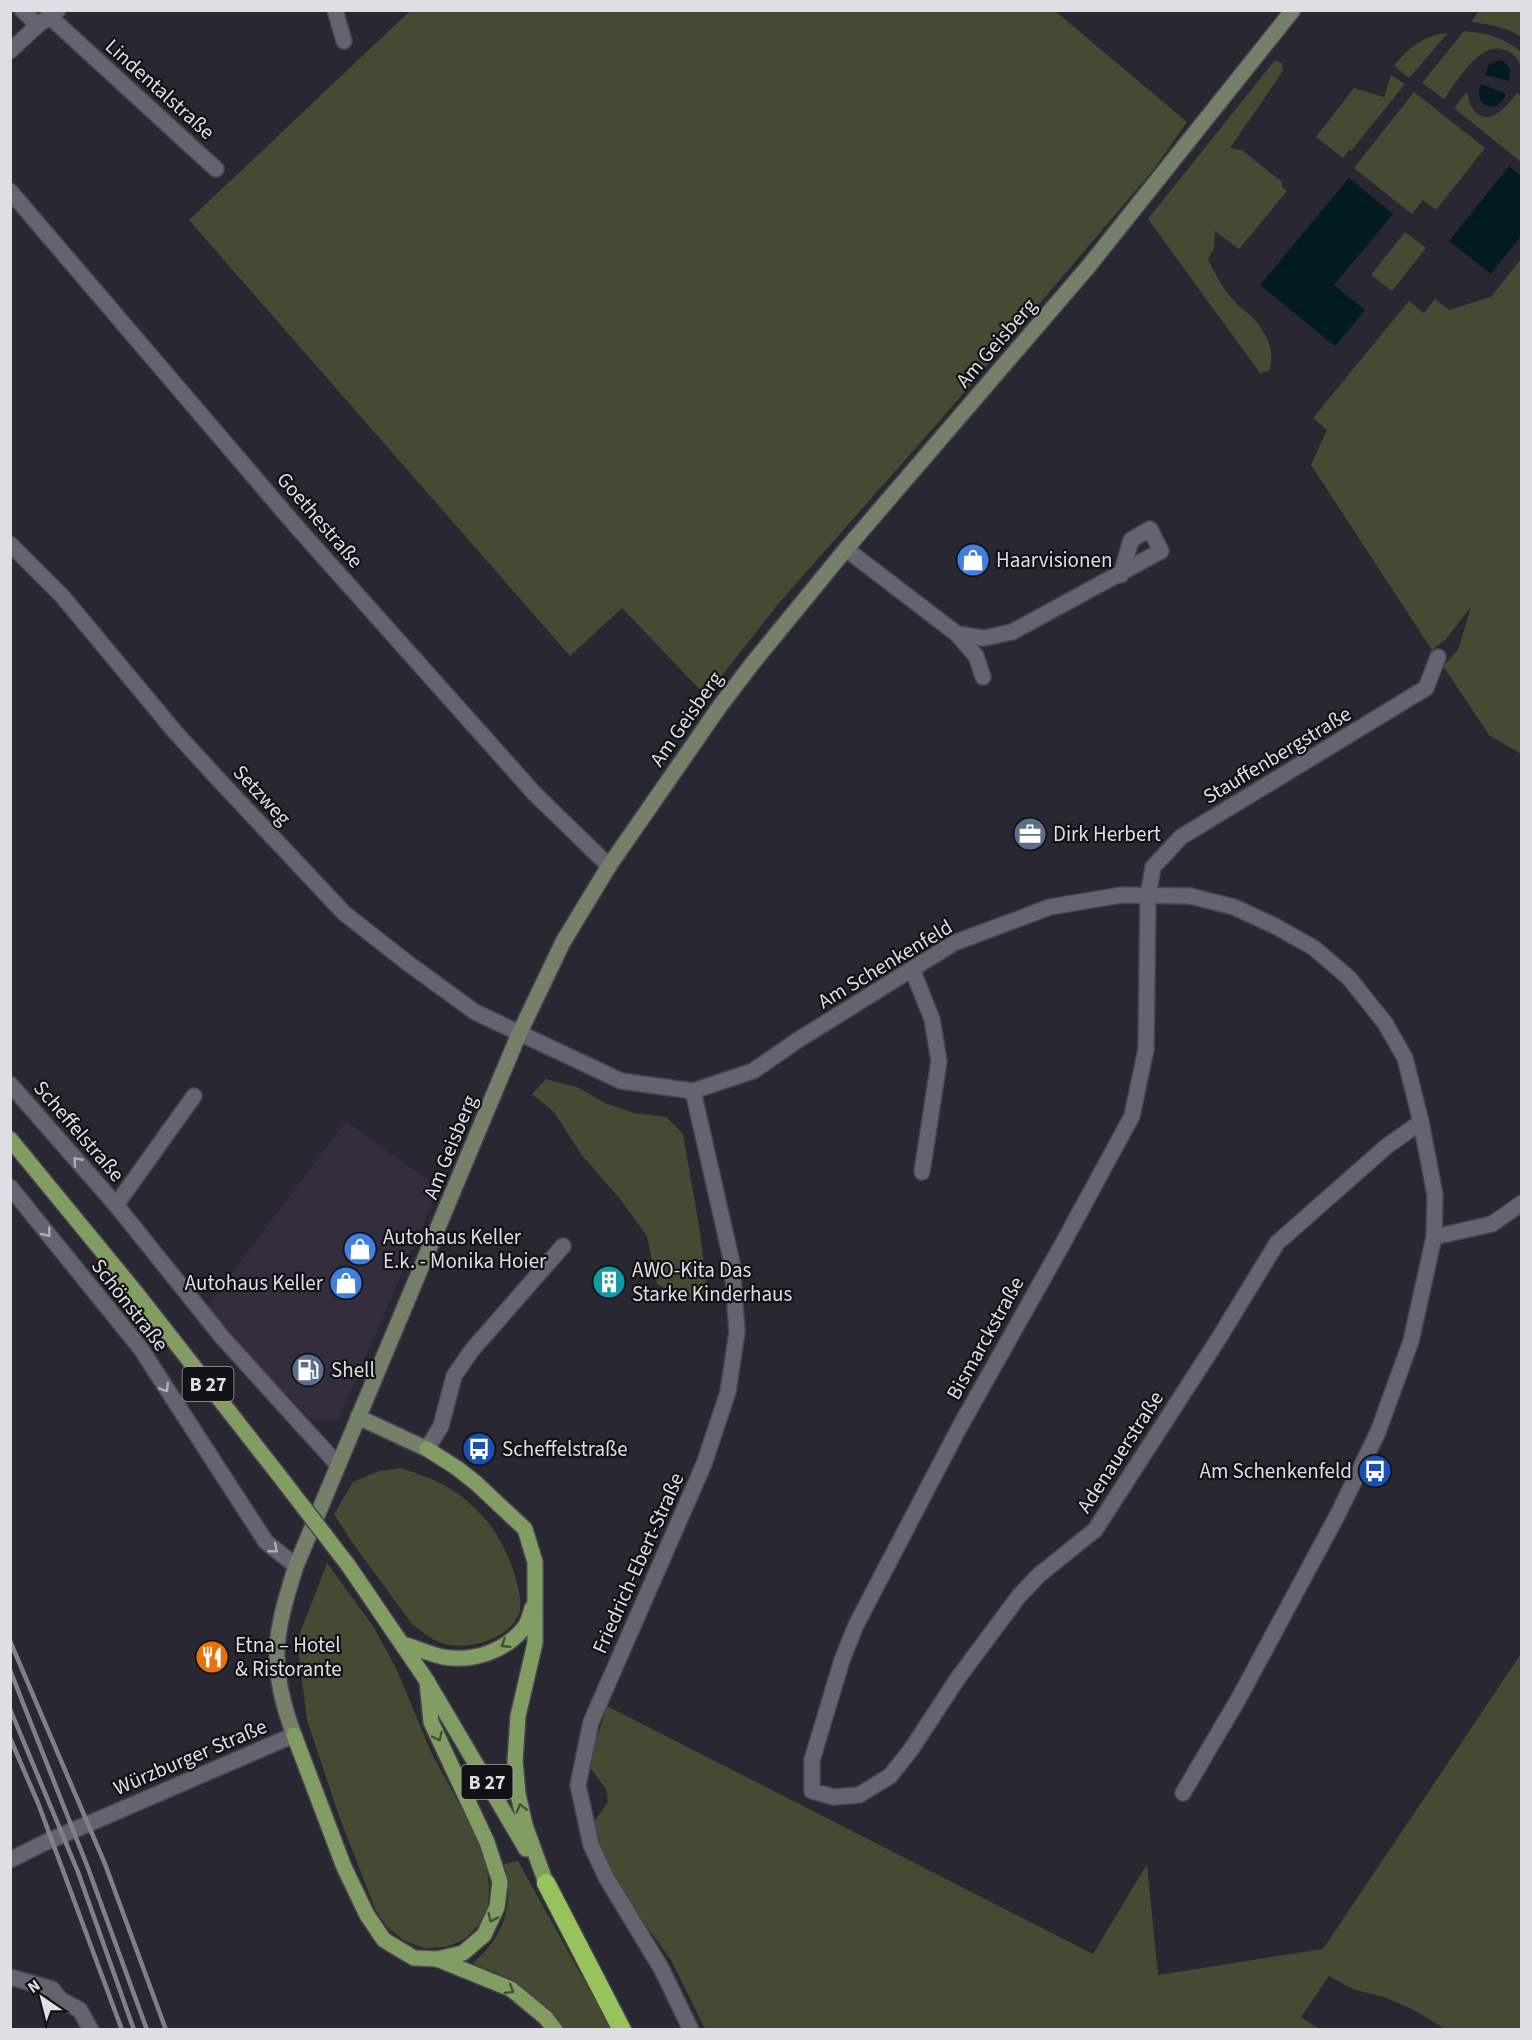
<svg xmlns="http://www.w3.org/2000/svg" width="1532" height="2040" viewBox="0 0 1532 2040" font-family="'Source Sans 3',sans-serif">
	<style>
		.commercial { fill: #332d3d }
		.green { fill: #464a33 }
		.water { fill: #011c20 }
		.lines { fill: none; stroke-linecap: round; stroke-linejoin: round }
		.street-casing { stroke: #47464e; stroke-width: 18 }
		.secondary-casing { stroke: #47464e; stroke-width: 18 }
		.primary-casing { stroke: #47464e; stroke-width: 18 }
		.highway-casing { stroke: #47464e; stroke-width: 21 }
		.street { stroke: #65636f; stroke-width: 15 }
		.secondary { stroke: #748069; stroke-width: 15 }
		.primary { stroke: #829d63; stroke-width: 15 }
		.highway { stroke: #96c35b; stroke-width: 18 }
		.rail { stroke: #818088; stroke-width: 4.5 }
		.primary-bridge-casing { stroke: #47464e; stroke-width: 18; stroke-linecap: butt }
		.primary-bridge { stroke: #829d63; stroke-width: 15 }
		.oneway { stroke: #aeadb6 }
		.oneway2 { stroke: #445038 }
		.labels { text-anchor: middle; stroke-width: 4.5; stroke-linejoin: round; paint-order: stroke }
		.shield { fill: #121115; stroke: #a2a0a7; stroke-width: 1.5 }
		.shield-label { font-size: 20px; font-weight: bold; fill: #dfdee5 }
		.street-label { font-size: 21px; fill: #dfdee5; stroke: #121115 }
		.poi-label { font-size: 21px; fill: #dfdee5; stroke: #121115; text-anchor: start }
	</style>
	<rect width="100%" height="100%" fill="#292731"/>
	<polygon class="commercial" points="346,1121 439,1188 338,1421 311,1419 204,1311"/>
	<g class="green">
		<path d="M1480,10L1521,11V37C1506,27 1489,24 1471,22Z"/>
		<polygon points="410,11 1055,11 1187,122 1154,169 950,409 778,604 706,696 622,608 570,656 189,220"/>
		<path d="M1464,31C1486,33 1504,37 1521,52V67C1517,57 1512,51 1501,49C1478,44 1456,83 1444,99L1422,83Z"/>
		<path d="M1448,33L1409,78L1394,66C1408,48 1424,35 1448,33Z"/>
		<path d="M1275,60L1282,63L1283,71L1230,148L1242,150L1282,182V187L1287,191L1239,249L1215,231L1214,248L1208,259C1215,274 1224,291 1236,303C1241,309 1249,313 1254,319C1267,334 1276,352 1269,371L1260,373L1148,219Z"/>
		<polygon points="1391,75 1405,84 1351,151 1349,150 1343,158 1316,137 1354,88 1384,97"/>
		<polygon points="1414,92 1485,148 1436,210 1423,200 1412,214 1354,168"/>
		<path d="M1467,92C1469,97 1468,101 1471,106C1486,131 1506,108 1517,93L1521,96V162L1454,108Z"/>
		<polygon points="1405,232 1426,248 1392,291 1371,275"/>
		<polygon points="1521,259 1521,754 1489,735 1443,666 1458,650 1471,607 1445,640 1432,650 1311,465 1327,430 1313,418 1409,301 1424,313 1435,299 1449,310 1491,297"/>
		<polygon points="546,1079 579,1088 605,1103 633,1113 666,1117 683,1134 700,1232 708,1297 685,1301 657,1284 647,1236 620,1199 581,1154 554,1112 532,1094"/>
		<path d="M402,1468C414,1473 428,1477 440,1483C480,1504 505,1538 516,1580C519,1591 523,1606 518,1616C506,1641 466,1651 442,1643C430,1639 420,1630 411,1623L352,1542L334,1514L353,1482L379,1471Z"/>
		<polygon points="327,1563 373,1626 396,1668 432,1754 477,1837 486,1864 489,1885 488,1907 477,1927 463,1940 446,1947 424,1948 405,1941 388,1928 376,1911 339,1816 307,1720 297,1641"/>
		<polygon points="1521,1654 1521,2029 1445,2029 1414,2010 1384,1997 1355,1990 1329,1976 1301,2017 1319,2029 705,2029 671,1960 626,1898 604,1859 594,1822 608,1802 606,1789 588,1765 607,1706 1093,1954 1147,1864 1158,1975 1323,1949"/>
		<path d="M518,1861L611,2029H564C544,2004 529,1988 499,1974C490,1970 481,1968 473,1963C504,1937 515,1903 504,1864Z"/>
	</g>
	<g class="water">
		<polygon points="1500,60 1506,63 1510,70 1509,81 1485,75 1489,64"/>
		<path d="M1481,84L1506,94C1498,116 1472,107 1481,84Z"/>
		<polygon points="1509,166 1521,176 1521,236 1491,274 1449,241"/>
		<polygon points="1349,178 1393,214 1334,285 1365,310 1335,346 1260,285"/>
	</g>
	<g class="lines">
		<defs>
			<g id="street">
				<polyline points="22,10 38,25"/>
				<polyline points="335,10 344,41"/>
				<polyline points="49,16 216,169"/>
				<polyline points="10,51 38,25 58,10"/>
				<polyline points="10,191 296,526 534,793 609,866"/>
				<polyline points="10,544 63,597 176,733 219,780 344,913 405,961 475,1012 621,1081 693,1091 753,1071 798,1040 954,943 1050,907 1121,895 1190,896 1234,907 1275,926 1314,948 1349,978 1385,1023 1405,1058 1421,1122 1435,1195 1434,1237 1411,1341 1378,1432 1338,1514 1239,1698 1183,1793"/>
				<polyline points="846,549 957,634 984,638 1012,632 1161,551 1150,529 1131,540 1121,575"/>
				<polyline points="957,634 976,656 983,677"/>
				<polyline points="912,969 932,1019 939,1061 922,1172"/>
				<polyline points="10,1084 116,1205 222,1337 338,1465"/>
				<polyline points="1421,1122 1387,1146 1277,1243 1219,1338 1095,1530 1039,1575 1019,1596 958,1678 910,1751 890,1776 859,1795 834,1797 812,1791 812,1760 842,1660 856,1625 958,1430 1062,1245 1132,1116 1146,1049 1148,896 1153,867 1181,837 1426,688 1438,657"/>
				<polyline points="10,1187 141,1349 266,1542 296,1566"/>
				<polyline points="116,1205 194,1096"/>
				<polyline points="1434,1237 1492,1224 1522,1203"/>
				<polyline points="427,1449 441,1426 454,1376 472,1350 563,1246"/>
				<polyline points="10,1860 44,1843 294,1735"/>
				<polyline points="10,1977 52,1989 61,2000 80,2010 91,2030"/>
				<polyline points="691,2030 661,1968 606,1877 591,1845 578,1785 591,1722 704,1464 728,1392 737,1332 732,1263 693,1091"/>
			</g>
			<g id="secondary">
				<polyline points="358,1417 427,1449"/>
				<path d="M294,1735C268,1665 274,1635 296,1566L519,1034L563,942L609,866L720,706L752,664L846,549L1088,267L1293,10"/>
			</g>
			<g id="primary">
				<polyline points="10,1139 138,1295 278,1474"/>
				<polyline points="427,1449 457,1468 476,1483 525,1529 535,1562 535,1643 518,1716 515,1761 518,1794 525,1825 546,1883"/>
				<polyline points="348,1565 427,1681 526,1849"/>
				<path d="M403,1644C416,1648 430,1654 443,1657C472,1662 504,1652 523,1629C528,1624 530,1615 532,1608"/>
				<polyline points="294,1735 344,1867 367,1915 384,1940 414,1958 437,1959 463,1953 484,1935 497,1907 500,1882 487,1842 431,1722 427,1681"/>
				<polyline points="437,1959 511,1989 546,2018 555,2030"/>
			</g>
			<polyline id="highway" points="546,1883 622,2030"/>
		</defs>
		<use href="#street" class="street-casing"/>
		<use href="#secondary" class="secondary-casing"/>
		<use href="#primary" class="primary-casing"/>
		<use href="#highway" class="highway-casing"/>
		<use href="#street" class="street"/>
		<use href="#secondary" class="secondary"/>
		<use href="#primary" class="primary"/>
		<use href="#highway" class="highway"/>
		<g class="rail">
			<polyline points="10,1641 105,1864 166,2030"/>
			<polyline points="10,1670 88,1868 147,2030"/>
			<polyline points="10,1709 78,1872 134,2030"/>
			<polyline points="10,1738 38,1803 122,2030"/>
		</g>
		<defs>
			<polyline id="primary-bridge" points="278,1474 348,1565"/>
		</defs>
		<use href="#primary-bridge" class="primary-bridge-casing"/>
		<use href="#primary-bridge" class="primary-bridge"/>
	</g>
	<defs><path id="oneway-chevron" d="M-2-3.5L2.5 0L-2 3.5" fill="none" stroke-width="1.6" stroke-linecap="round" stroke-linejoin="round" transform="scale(1.5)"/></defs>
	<g class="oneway">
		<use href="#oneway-chevron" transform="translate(77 1161) rotate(-131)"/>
		<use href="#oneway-chevron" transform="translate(47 1233) rotate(51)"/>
		<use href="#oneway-chevron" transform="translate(165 1388) rotate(57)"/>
		<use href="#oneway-chevron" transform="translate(274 1549) rotate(38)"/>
	</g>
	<g class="oneway2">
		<use href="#oneway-chevron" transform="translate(505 1644) rotate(148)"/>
		<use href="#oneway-chevron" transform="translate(438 1737) rotate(65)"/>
		<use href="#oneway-chevron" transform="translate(521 1808) rotate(-104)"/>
		<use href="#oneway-chevron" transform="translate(492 1918) rotate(116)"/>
		<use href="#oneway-chevron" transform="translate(510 1990) rotate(31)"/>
	</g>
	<defs>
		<symbol id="shop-disc" viewBox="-11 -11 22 22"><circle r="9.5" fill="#3f7fe0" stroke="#121115"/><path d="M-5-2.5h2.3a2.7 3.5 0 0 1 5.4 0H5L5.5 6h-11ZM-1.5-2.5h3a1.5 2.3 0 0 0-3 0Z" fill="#fff"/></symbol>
		<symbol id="office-disc" viewBox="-11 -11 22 22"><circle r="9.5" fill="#5c6f8a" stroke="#121115"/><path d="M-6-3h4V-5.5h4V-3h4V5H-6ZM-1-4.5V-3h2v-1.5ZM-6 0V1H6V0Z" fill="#fff"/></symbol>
		<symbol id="building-disc" viewBox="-11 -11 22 22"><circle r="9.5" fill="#0f9aa8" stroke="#121115"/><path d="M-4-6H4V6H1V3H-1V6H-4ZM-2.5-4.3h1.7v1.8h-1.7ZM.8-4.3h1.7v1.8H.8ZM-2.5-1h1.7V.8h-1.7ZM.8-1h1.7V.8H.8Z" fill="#fff"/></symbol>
		<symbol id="fuel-disc" viewBox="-11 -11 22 22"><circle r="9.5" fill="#5c6f8a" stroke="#121115"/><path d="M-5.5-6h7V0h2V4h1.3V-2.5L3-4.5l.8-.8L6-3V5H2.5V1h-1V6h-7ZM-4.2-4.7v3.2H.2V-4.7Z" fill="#fff"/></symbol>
		<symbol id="bus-disc" viewBox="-11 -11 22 22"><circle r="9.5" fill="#1a4fb4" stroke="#121115"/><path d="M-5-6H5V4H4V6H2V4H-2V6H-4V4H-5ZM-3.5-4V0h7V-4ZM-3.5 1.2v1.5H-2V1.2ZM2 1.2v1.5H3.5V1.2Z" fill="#fff"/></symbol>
		<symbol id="restaurant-disc" viewBox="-11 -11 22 22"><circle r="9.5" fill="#e8710a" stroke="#121115"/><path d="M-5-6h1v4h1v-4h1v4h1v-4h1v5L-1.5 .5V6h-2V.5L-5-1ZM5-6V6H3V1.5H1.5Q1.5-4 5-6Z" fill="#fff"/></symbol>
	</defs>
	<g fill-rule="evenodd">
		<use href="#shop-disc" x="954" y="541" width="38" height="38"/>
		<use href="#office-disc" x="1011" y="815" width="38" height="38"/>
		<use href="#shop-disc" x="341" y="1230" width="38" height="38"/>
		<use href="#building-disc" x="590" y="1263" width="38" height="38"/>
		<use href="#shop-disc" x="327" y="1264" width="38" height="38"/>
		<use href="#fuel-disc" x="289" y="1351" width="38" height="38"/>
		<use href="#bus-disc" x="460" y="1430" width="38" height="38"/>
		<use href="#bus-disc" x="1356" y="1452" width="38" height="38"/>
		<use href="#restaurant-disc" x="193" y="1638" width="38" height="38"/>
	</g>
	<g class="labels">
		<g class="shield">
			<rect x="182.5" y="1367" width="51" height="34" rx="4.5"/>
			<rect x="461.5" y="1765" width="51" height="34" rx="4.5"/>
		</g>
		<g class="shield-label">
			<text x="208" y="1391">B 27</text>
			<text x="487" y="1789">B 27</text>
		</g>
		<g class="street-label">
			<text transform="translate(160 89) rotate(42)" y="7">Lindentalstraße</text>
			<text transform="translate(996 343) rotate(-49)" y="7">Am Geisberg</text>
			<text transform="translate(320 520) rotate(49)" y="7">Goethestraße</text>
			<text transform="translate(686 719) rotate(-55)" y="7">Am Geisberg</text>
			<text transform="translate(1277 755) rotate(-31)" y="7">Stauffenbergstraße</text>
			<text transform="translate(262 795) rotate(47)" y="7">Setzweg</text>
			<text transform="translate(885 964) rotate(-31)" y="7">Am Schenkenfeld</text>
			<text transform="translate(79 1131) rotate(49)" y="7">Scheffelstraße</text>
			<text transform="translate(450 1147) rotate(-68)" y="7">Am Geisberg</text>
			<text transform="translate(130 1305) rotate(52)" y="7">Schönstraße</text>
			<text transform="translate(985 1338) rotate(-61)" y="7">Bismarckstraße</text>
			<text transform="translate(1120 1452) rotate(-57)" y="7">Adenauerstraße</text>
			<text transform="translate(638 1563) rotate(-66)" y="7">Friedrich-Ebert-Straße</text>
			<text transform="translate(190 1757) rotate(-23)" y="7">Würzburger Straße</text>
		</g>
		<g class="poi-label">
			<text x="996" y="567">Haarvisionen</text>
			<text x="1053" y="841">Dirk Herbert</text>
			<text x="383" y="1244">Autohaus Keller<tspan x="383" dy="24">E.k. - Monika Hoier</tspan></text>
			<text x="632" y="1277">AWO-Kita Das<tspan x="632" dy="24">Starke Kinderhaus</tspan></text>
			<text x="323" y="1290" text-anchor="end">Autohaus Keller</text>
			<text x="331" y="1377">Shell</text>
			<text x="502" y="1456">Scheffelstraße</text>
			<text x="1352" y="1478" text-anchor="end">Am Schenkenfeld</text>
			<text x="235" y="1652">Etna – Hotel<tspan x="235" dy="24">&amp; Ristorante</tspan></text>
		</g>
	</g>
	<rect width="1532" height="2040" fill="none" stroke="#dfdee5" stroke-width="24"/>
	<g transform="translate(42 1998) rotate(325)" stroke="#121115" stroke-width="4.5" paint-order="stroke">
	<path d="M0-4.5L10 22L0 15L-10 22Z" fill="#dfdee5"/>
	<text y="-9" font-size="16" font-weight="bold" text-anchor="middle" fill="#dfdee5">N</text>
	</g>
</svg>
